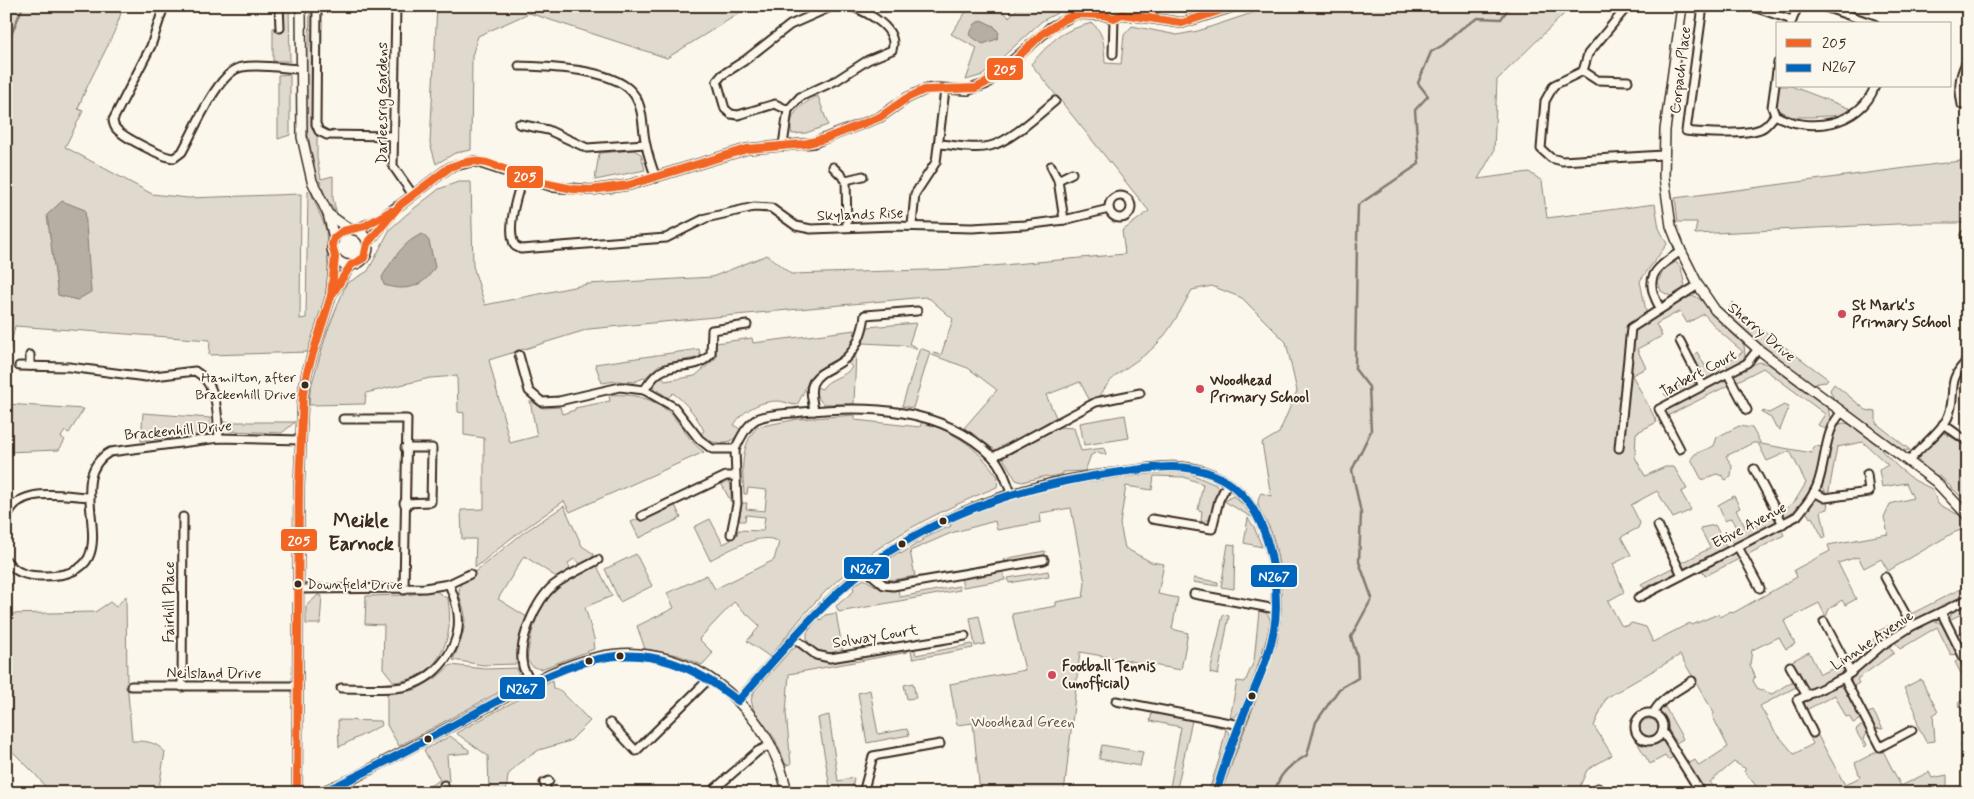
<svg xmlns="http://www.w3.org/2000/svg" width="1974" height="799" viewBox="0 0 1974 799" font-family="Mynerve,sans-serif">
	<style>
		.green { fill: #dfd9ce; stroke: #8d8276 }
		.water { fill: #b6aea2; stroke: #85796d }
		.lines { fill: none; stroke-linecap: round; stroke-linejoin: round }
		.stream { stroke: #85796d; stroke-width: 2.5 }
		.minor-casing { stroke: #3b2a1e; stroke-width: 11 }
		.tertiary-casing { stroke: #3b2a1e; stroke-width: 12 }
		.minor { stroke: #fbf7ec; stroke-width: 7 }
		.tertiary { stroke: #fbf7ec; stroke-width: 9 }
		.bus-1-casing { stroke: #fbf7ec; stroke-width: 11 }
		.bus-2-casing { stroke: #fbf7ec; stroke-width: 11 }
		.bus-1 { stroke: #f26522; stroke-width: 8 }
		.bus-2 { stroke: #0065bd; stroke-width: 8 }
		.poi-dot { fill: #d1495b; stroke: #fbf7ec; stroke-width: 2 }
		.bus-dot { fill: #3b2a1e; stroke: #fbf7ec; stroke-width: 2 }
		.labels { text-anchor: middle; stroke-width: 4; stroke-linejoin: round; paint-order: stroke }
		.bus-label { font-size: 14px; fill: #3b2a1e; stroke: #fbf7ec; text-anchor: end }
		.street-label { font-size: 15px; fill: #3b2a1e; stroke: #fbf7ec }
		.poi-label { font-size: 15px; font-weight: bold; fill: #3b2a1e; stroke: #fbf7ec; text-anchor: start }
		.park-label { font-size: 15px; fill: #64564a; stroke: #fbf7ec }
		.district-label { font-size: 20px; font-weight: bold; fill: #3b2a1e; stroke: #fbf7ec }
		.line-badge { stroke: #fbf7ec; stroke-width: 2 }
		.badge-label { font-size: 14px; text-anchor: middle; font-weight: bold; fill: #fff }
	</style>
	<rect width="100%" height="100%" fill="#fbf7ec"/>
	<filter id="ink" filterUnits="userSpaceOnUse"><feTurbulence type="fractalNoise" baseFrequency=".02" numOctaves="2"/><feDisplacementMap in="SourceGraphic" scale="10" xChannelSelector="R" yChannelSelector="G"/><feConvolveMatrix kernelMatrix="1 2 1 2 8 2 1 2 1" color-interpolation-filters="sRGB"/></filter>
	<g filter="url(#ink)">
		<g class="green">
			<path d="M6,6H123C114,42 90,74 78,109L83,111L65,147L152,194L188,198L301,194L300,319L306,318L308,191L310,190L326,229L329,285L309,352L209,355L210,340L15,326L6,367Z"/>
			<polygon points="285,6 289,6 290,61 273,61 273,28 277,27 278,32 283,32"/>
			<polygon points="310,6 314,6 313,131 317,135 317,158 321,179 333,176 333,199 337,214 326,198 320,181 317,182 306,124 306,48 309,48"/>
			<polygon points="437,6 751,6 667,58 529,13 478,36 472,56 471,150 455,153 436,164 430,143"/>
			<polygon points="970,6 997,6 1009,17 1020,6 1070,6 1042,21 983,75 966,80 977,48 951,34"/>
			<path d="M1273,6H1572L1497,80L1494,151L1478,179L1529,172L1542,181L1547,218L1655,204L1659,228L1667,244L1640,281L1647,316L1683,298L1695,296L1701,300L1715,317L1744,345L1745,355L1742,362L1729,369L1725,363L1743,352L1719,331L1704,314L1687,323L1680,311L1656,324L1662,336L1637,349L1646,368L1632,375L1657,422L1636,433L1635,457L1645,476L1665,467H1674L1687,489L1681,492L1691,510L1673,518L1657,491L1631,505L1640,523L1638,528L1621,537L1631,555L1613,564L1624,592L1608,601L1621,625L1626,626L1632,623L1646,627L1653,642L1690,623L1692,625L1718,614L1720,617L1731,611L1733,613L1797,577L1794,570L1830,551L1828,545L1888,534L1884,517L1890,504L1913,498L1906,483L1882,487L1879,470L1888,465L1863,442L1837,447L1829,491L1827,494L1821,485L1832,433L1836,425L1844,423L1849,424L1883,449L1882,451L1899,468L1914,480L1932,489L1938,504L1959,515L1968,525V536L1961,530L1953,533L1888,571L1881,559L1864,568L1858,557L1838,563L1856,599L1845,605L1842,600L1829,609L1826,617L1819,603L1784,621L1795,644L1786,649L1779,637L1752,650L1750,665L1755,676L1753,681L1758,689L1772,694L1791,682L1795,683L1798,686L1760,706L1774,730L1794,754L1813,744L1810,737L1817,734L1845,785L1860,777L1855,763L1882,749L1901,786L1929,772L1932,778L1947,775V787L1967,786L1968,793H1795L1793,790L1768,787L1761,792L1744,771L1746,769L1734,762L1710,782L1715,789L1707,793L1688,764L1695,760L1699,766L1728,747L1713,717L1714,713L1680,655L1606,698L1594,726L1612,755L1587,770L1577,793H1221L1277,643C1283,607 1283,566 1271,531C1266,518 1252,507 1261,493L1271,496L1262,443L1279,433L1297,391L1286,342L1242,298L1212,286L1192,290C1181,309 1172,328 1158,343C1139,364 1110,371 1099,399L1090,401L1080,382L1046,395L1056,417L998,452L964,428L997,390L968,368L932,355L933,353L941,355L953,319L930,299L925,297L589,329L489,360L510,443L537,436L530,401L543,408L560,407L562,414L575,410V408L610,401L609,395C634,393 660,399 676,420C686,432 691,443 704,452L570,512L564,501L510,539L475,568L476,539H462L461,510L484,509V438L464,435V413L458,412L457,376L430,378L366,393L365,404L309,405L310,390L327,332L346,284L368,271L390,229L407,214L439,189L458,182H471L473,266L485,305L588,284L712,277L767,255L791,274L959,269L1125,254L1122,231L1149,211L1031,64C1054,39 1058,32 1092,23C1105,34 1104,47 1105,63L1121,64L1124,35L1132,26L1177,35L1198,31Z"/>
			<polygon points="290,74 290,135 278,139 278,75"/>
			<polygon points="1778,86 1791,86 1851,109 1843,115 1812,117 1790,117 1777,109"/>
			<path d="M818,96L828,125L806,133L792,134C786,115 803,103 818,96Z"/>
			<polygon points="634,150 641,154 645,170 595,180 599,153"/>
			<polygon points="1968,160 1968,223 1918,223 1695,234 1697,222 1678,222 1675,198"/>
			<polygon points="1676,262 1681,268 1685,286 1682,291 1670,296 1661,291 1658,282 1664,269"/>
			<path d="M1733,302L1751,322L1828,379L1825,382L1813,384C1797,372 1736,331 1729,316C1727,311 1730,306 1733,302Z"/>
			<polygon points="916,323 909,344 916,347 916,349 902,345 863,343 864,332 868,327"/>
			<path d="M855,330C853,363 831,356 815,373C807,381 803,395 797,405C790,405 784,401 778,401C760,401 743,410 734,425L741,430C732,447 713,446 699,435L704,431C697,416 686,403 673,393L668,398L654,387L655,381L662,375L665,381L695,376L716,358V343L752,338L753,343Z"/>
			<polygon points="920,348 930,352 913,408 902,406"/>
			<polygon points="699,349 701,357 659,365 646,377 634,382 616,381 602,383 595,364"/>
			<path d="M856,351L854,404H823L816,395V387L822,389C829,377 845,378 852,367L847,362Z"/>
			<polygon points="1697,352 1708,371 1719,366 1722,372 1708,380 1704,378 1692,357"/>
			<polygon points="1759,362 1769,364 1828,407 1830,418 1825,429 1818,425 1825,414 1763,368 1736,382 1732,375"/>
			<polygon points="1727,378 1731,384 1667,416 1664,410"/>
			<polygon points="1693,379 1695,382 1693,387 1672,398 1666,396 1664,394"/>
			<polygon points="1834,384 1866,410 1876,412 1876,423 1910,450 1903,451 1834,400 1830,390"/>
			<polygon points="6,404 84,409 69,433 65,431 61,437 65,440 59,450 6,452"/>
			<polygon points="1784,405 1789,407 1780,430 1776,428 1771,418 1762,413 1763,411 1769,413"/>
			<polygon points="143,413 210,418 210,429 206,434 141,441"/>
			<path d="M855,415V420L920,427L922,421C959,435 975,445 998,477L997,487C936,512 875,543 827,590C806,610 788,634 770,657L747,641L760,626L734,602L699,639L713,653L702,665L678,655L645,649L637,626L674,608L667,593L707,575L715,589L774,560L779,542C762,530 726,552 710,560L694,527L710,519L723,544L731,540L730,537L737,535L738,530L763,531L765,517L746,515L745,521H739L742,503H747L746,509L765,511L767,490L748,488L747,494H744C742,468 740,447 757,427L798,419Z"/>
			<polygon points="1125,415 1129,438 1084,445 1080,423"/>
			<polygon points="224,422 295,422 282,433 229,431 224,427"/>
			<path d="M1739,426L1752,428L1761,444L1812,453L1814,446L1822,447C1816,478 1812,500 1784,518L1781,512L1795,501L1806,483L1790,451L1767,461L1758,443H1753L1726,456L1732,466L1731,477L1725,480L1723,476L1716,474L1702,480L1691,459L1695,454L1714,446L1717,437Z"/>
			<polygon points="1057,427 1074,428 1081,451 1104,448 1106,455 1098,452 1091,455 1085,471 1063,472 1063,474 1049,477 1047,476 1022,482 1016,480 1003,458"/>
			<polygon points="1943,432 1968,447 1968,504 1940,476 1935,476 1917,459"/>
			<path d="M1168,472L1189,473L1216,485L1219,491L1211,518L1204,522L1201,521L1202,511L1198,510L1203,484L1184,477L1154,476L1152,490L1126,486L1120,524L1125,548L1151,562L1164,564L1158,594L1178,598L1172,629L1188,633L1181,670L1080,652L1064,793H980L973,723L957,725L950,684L1025,670L1012,614L1056,606V602L1083,597L1085,583L1071,508L1040,513L1041,522L997,530L995,521L951,533L910,551L915,576L894,580L880,579L877,572L880,565L899,552L901,554L927,537L951,526L950,523C1022,490 1091,480 1168,472Z"/>
			<polygon points="720,481 726,481 731,484 731,502"/>
			<polygon points="1233,496 1244,505 1253,518 1224,501"/>
			<polygon points="1734,496 1740,508 1736,510 1747,530 1775,515 1778,521 1733,544 1730,538 1739,533 1731,518 1725,521 1718,505"/>
			<polygon points="1817,499 1827,501 1828,509 1821,511 1826,537 1823,538 1812,517 1810,518 1806,511"/>
			<polygon points="674,503 681,518 639,538 631,522"/>
			<path d="M564,506L582,546L594,554L592,558L581,564L574,559L568,563L570,569L558,578L524,556L498,599L527,617L519,649L518,664L483,665L453,660C459,646 465,633 465,617C465,605 455,596 461,583L523,533Z"/>
			<polygon points="1248,518 1254,527 1262,547 1244,543"/>
			<polygon points="1715,525 1727,548 1683,570 1680,564 1710,548 1700,528"/>
			<polygon points="1781,529 1784,535 1747,555 1743,549"/>
			<polygon points="1228,544 1235,545 1234,589 1221,587"/>
			<polygon points="1045,551 1045,555 1005,562 1004,559"/>
			<polygon points="1737,551 1741,558 1705,576 1702,569"/>
			<polygon points="636,554 652,586 620,602 605,569"/>
			<path d="M596,564L612,596L585,607L595,642L593,643L594,649L541,669L533,667L527,660C534,605 548,590 596,564Z"/>
			<polygon points="1674,567 1677,573 1644,588 1641,584"/>
			<polygon points="1003,571 1005,580 963,587 961,578"/>
			<polygon points="1048,571 1049,576 1009,583 1008,578"/>
			<polygon points="1194,578 1218,582 1218,586 1193,582"/>
			<polygon points="864,579 881,589 898,590 900,597 959,586 960,590 839,612 836,606 854,591 853,586"/>
			<polygon points="1968,585 1968,594 1913,622 1909,615"/>
			<path d="M436,591L448,599C455,639 439,679 394,682L383,668L384,625L365,624L366,596L406,595Z"/>
			<polygon points="318,595 322,596 320,624 306,624 306,606"/>
			<path d="M126,596L127,681L132,741C145,741 155,741 165,752L158,793H50L36,775L6,745V614L95,612L110,602L116,607Z"/>
			<polygon points="1968,603 1968,611 1949,620 1952,611"/>
			<path d="M1259,611C1265,612 1269,614 1270,620C1272,644 1249,688 1240,710L1236,716L1230,718L1237,681L1245,682L1254,661Z"/>
			<path d="M836,613L843,652C828,654 816,653 807,640V633L818,618L821,620L825,615Z"/>
			<polygon points="1223,615 1229,616 1218,675 1210,673"/>
			<polygon points="979,616 985,644 975,646 970,618"/>
			<polygon points="1904,618 1908,626 1880,643 1851,668 1847,661 1876,637 1875,633"/>
			<path d="M1931,621C1946,619 1952,642 1958,654L1951,655L1937,627L1900,649L1895,642Z"/>
			<polygon points="1963,631 1968,644 1962,647 1956,635"/>
			<polygon points="972,644 973,648 913,659 910,648 914,647 916,655"/>
			<polygon points="1889,646 1894,653 1857,679 1859,683 1852,687 1851,682 1853,675"/>
			<path d="M796,647C806,649 810,658 820,660C838,665 886,652 907,649L908,652L789,674L786,713L791,764L786,765L775,739L754,711L751,700L755,690L790,651Z"/>
			<polygon points="1809,652 1820,674 1841,665 1844,672 1815,688 1806,688 1792,661"/>
			<polygon points="1960,659 1968,673 1968,687 1955,662"/>
			<polygon points="451,665 485,669 517,668 519,677 512,685 399,746 387,725 387,694 415,690 436,678"/>
			<polygon points="1921,679 1938,712 1933,715 1935,741 1926,742 1918,726 1915,710 1904,688"/>
			<polygon points="552,681 553,688 561,691 590,721 570,741 539,750 519,763 508,775 506,793 489,793 488,756 456,733"/>
			<polygon points="913,683 916,698 907,699 904,685"/>
			<polygon points="1837,686 1841,686 1846,690 1861,719 1853,723 1849,716 1846,717 1835,695 1806,710 1803,703"/>
			<polygon points="870,690 878,734 907,729 909,735 867,743 858,693"/>
			<polygon points="1968,697 1968,733 1965,734 1964,714 1958,703"/>
			<polygon points="1665,707 1683,739 1676,743 1658,711"/>
			<polygon points="1873,711 1883,729 1874,728 1866,714"/>
			<polygon points="1152,713 1192,720 1176,793 1169,793 1181,727 1150,721"/>
			<polygon points="829,715 838,781 854,778 851,793 831,793 818,718"/>
			<circle cx="1649" cy="728" r="9"/>
			<polygon points="338,720 381,721 382,725 339,747"/>
			<polygon points="1194,720 1223,726 1230,734 1210,793 1208,793 1219,760 1226,729"/>
			<polygon points="1864,725 1867,733 1864,739 1867,745 1865,747 1856,731 1857,728"/>
			<polygon points="450,736 469,750 469,753 447,755 449,782 428,793 417,793 440,780 424,750"/>
			<polygon points="1659,741 1665,742 1675,756 1668,760 1665,756 1650,764 1638,744 1648,745"/>
			<polygon points="1102,745 1143,752 1140,766 1099,759"/>
		</g>
		<g class="water">
			<polygon points="981,20 994,26 999,33 997,39 983,44 969,35 975,24"/>
			<polygon points="62,201 85,210 91,292 77,300 58,295 47,215"/>
			<path d="M423,234L429,241L435,267C424,287 406,292 384,285L382,277C392,261 404,240 423,234Z"/>
		</g>
		<g class="lines">
			<g class="stream">
				<polyline points="6,47 23,6"/>
				<polyline points="1357,240 1358,205 1419,164 1415,110 1428,96 1418,83 1431,52 1443,45 1462,28 1478,18 1501,19 1510,6"/>
				<path d="M1275,793C1278,773 1291,765 1307,755L1316,722L1339,689L1358,678L1357,656L1351,637L1372,598L1359,562L1361,513L1352,470L1371,431L1369,387L1355,369L1357,243"/>
			</g>
			<defs>
				<g id="minor">
					<path d="M164,6L151,46L113,120C113,121 114,126 115,127C120,136 164,158 174,158L182,152C194,131 218,71 242,67C260,64 282,68 300,69"/>
					<polyline points="279,6 280,28"/>
					<polyline points="317,6 316,124 319,131 327,135 393,136"/>
					<polyline points="396,6 393,166 413,195"/>
					<path d="M1703,6L1686,131C1702,133 1752,136 1764,127C1768,124 1772,119 1775,115"/>
					<polyline points="1751,6 1792,20"/>
					<polyline points="1822,6 1874,24"/>
					<polyline points="1626,8 1588,54 1583,71 1554,85 1545,101 1541,149 1551,158 1562,161 1663,155"/>
					<polyline points="1791,23 1798,6"/>
					<polyline points="1113,54 1114,18"/>
					<path d="M1778,63L1772,107L1775,115C1808,134 1861,126 1875,86"/>
					<path d="M1968,63H1966C1958,79 1959,89 1962,105L1968,104"/>
					<path d="M519,66C549,67 618,68 635,96C644,110 642,129 646,145C648,156 652,167 656,178"/>
					<polyline points="1583,71 1597,80 1628,81"/>
					<polyline points="788,110 775,104 738,115 731,114 725,109 717,81 722,75 744,61 790,25 833,6"/>
					<polyline points="519,124 548,130 587,148 645,144"/>
					<path d="M939,144C956,145 974,150 990,146C1011,141 1038,115 1055,101"/>
					<path d="M783,145L788,110L800,97L837,80L868,60L892,50C899,28 867,12 850,6"/>
					<polyline points="1051,166 1058,180 1064,220"/>
					<polyline points="833,167 846,180 863,176"/>
					<path d="M523,177C517,194 506,229 515,246L521,249L666,238L706,218L754,207L771,208L796,226L811,229L894,226L972,228L1025,225L1064,220L1109,209"/>
					<polyline points="846,180 847,227"/>
					<polyline points="1058,180 1072,173"/>
					<circle cx="1120" cy="207" r="11"/>
					<polyline points="912,225 915,194 936,162 945,90"/>
					<polyline points="1965,235 1968,247"/>
					<path d="M1660,308C1642,277 1655,269 1681,251"/>
					<polyline points="1680,341 1703,386"/>
					<polyline points="30,355 30,366"/>
					<path d="M519,355L529,391L542,402L559,401L620,387L644,390L674,407L699,439L712,449H735C741,438 746,425 757,419C770,413 789,414 802,412C867,405 943,407 992,456C1002,466 1006,480 1011,493"/>
					<path d="M19,366L69,367L146,377L195,371C219,385 217,413 219,438"/>
					<polyline points="1728,374 1747,410"/>
					<path d="M644,390C649,384 653,376 660,372C677,361 695,372 711,354L712,330L747,325"/>
					<path d="M814,411C813,402 809,391 813,383C818,372 831,369 841,362C856,352 863,332 865,315L917,311"/>
					<polyline points="343,419 407,419 404,590"/>
					<polyline points="1943,424 1968,442"/>
					<polyline points="1619,448 1631,328 1698,285"/>
					<polyline points="1680,449 1659,409 1747,363 1758,349"/>
					<polyline points="993,457 1096,402 1140,393"/>
					<path d="M1909,461C1919,448 1942,431 1948,417C1958,393 1944,382 1968,360"/>
					<polyline points="1754,469 1783,524"/>
					<polyline points="1814,492 1825,498 1869,492 1867,474"/>
					<polyline points="404,503 431,502 432,448 405,448"/>
					<polyline points="642,516 726,476 735,476"/>
					<polyline points="1152,519 1212,529 1219,500 1227,484"/>
					<path d="M6,521C14,484 63,496 90,497"/>
					<polyline points="1658,526 1682,575"/>
					<polyline points="731,534 737,504 735,449"/>
					<polyline points="1738,547 1760,588"/>
					<path d="M6,560C15,573 27,576 42,576C140,577 55,482 110,452L219,438L301,440"/>
					<polyline points="865,569 884,585 893,586 1044,560"/>
					<polyline points="1885,577 1912,626"/>
					<polyline points="299,589 425,588 449,584 470,574"/>
					<polyline points="1194,594 1276,609"/>
					<path d="M1638,598L1797,516C1805,506 1813,497 1817,486C1827,461 1823,432 1842,412"/>
					<polyline points="1941,612 1968,666"/>
					<polyline points="1824,622 1851,673"/>
					<polyline points="794,638 816,655 830,658 965,636"/>
					<polyline points="1790,666 1807,696"/>
					<polyline points="1844,678 1880,747 1912,730"/>
					<path d="M532,683C529,678 524,672 523,666C517,642 536,600 554,585C567,575 584,568 598,560"/>
					<polyline points="131,686 298,686"/>
					<polyline points="182,687 183,517"/>
					<path d="M341,688C361,688 382,690 402,687C435,681 462,648 458,614C457,603 453,594 449,584"/>
					<path d="M738,701C785,648 830,590 890,551C958,507 1030,482 1111,473C1137,470 1166,463 1192,468C1260,481 1276,549 1276,607C1276,632 1267,655 1259,678C1244,716 1227,753 1216,793"/>
					<polyline points="1116,701 1240,725"/>
					<circle cx="1649" cy="727" r="14"/>
					<path d="M1653,714C1659,699 1679,690 1692,681"/>
					<polyline points="610,723 636,751 710,678"/>
					<polyline points="1663,732 1701,793"/>
					<polyline points="1813,733 1797,700 1844,678 1881,646 1912,626 1968,599"/>
					<polyline points="1966,745 1968,745"/>
					<polyline points="1598,788 1601,793"/>
					<polyline points="444,793 444,785"/>
					<polyline points="548,793 544,783 549,781"/>
					<polyline points="710,793 758,751 771,745"/>
					<polyline points="863,793 873,756 940,744"/>
					<polyline points="1688,793 1697,788"/>
				</g>
				<g id="tertiary">
					<polyline points="301,6 302,137 312,181 328,214 334,238"/>
					<polyline points="1099,6 1103,15 1114,18 1122,14 1125,6"/>
					<polyline points="1135,6 1153,16"/>
					<polyline points="1682,6 1665,130 1664,177 1671,226 1681,251 1698,285 1715,310 1758,349 1936,482 1968,516"/>
					<polyline points="1077,14 1103,15"/>
					<polyline points="1122,14 1182,23 1235,6"/>
					<polyline points="328,214 349,229"/>
					<circle cx="350" cy="247" r="18"/>
					<polyline points="355,230 378,220 400,205 450,167 474,161 554,187 591,190 629,185 747,149 813,143 880,117 907,98 924,90 933,88 968,90 986,84 1051,27 1091,6"/>
					<polyline points="367,244 390,216"/>
					<polyline points="332,294 351,265"/>
					<polyline points="297,793 299,487 303,394 307,372 331,296 335,257"/>
					<path d="M319,793L354,778L549,674C579,661 613,649 648,655C718,665 774,725 787,793"/>
				</g>
			</defs>
			<use href="#minor" class="minor-casing"/>
			<use href="#tertiary" class="tertiary-casing"/>
			<use href="#minor" class="minor"/>
			<use href="#tertiary" class="tertiary"/>
			<defs>
				<g id="bus-1">
					<polyline points="331,297 335,257 332,244 334,238 343,231 365,226 391,211"/>
					<polyline points="297,793 299,487 303,394 307,372 331,296 351,265 364,258 367,244 400,205 450,167 462,163 474,161 487,163 543,183 573,189 591,190 629,185 747,149 804,144 824,139 880,117 907,98 924,90 976,88 997,77 1042,34 1063,20 1077,14 1103,15 1114,18 1122,14 1182,23 1234,6"/>
				</g>
				<path id="bus-2" d="M320,793C375,769 428,739 481,710C578,658 641,623 738,701C785,648 830,591 890,551C960,505 1038,483 1120,472C1152,468 1183,462 1214,475C1264,496 1276,559 1276,607C1276,643 1259,679 1245,711C1234,738 1224,765 1216,793"/>
			</defs>
			<use href="#bus-1" class="bus-1-casing"/>
			<use href="#bus-2" class="bus-2-casing"/>
			<use href="#bus-1" class="bus-1"/>
			<use href="#bus-2" class="bus-2"/>
		</g>
	</g>
	<g class="poi-dot">
		<circle cx="1842" cy="314" r="5"/>
		<circle cx="1200" cy="389" r="5"/>
		<circle cx="1052" cy="675" r="5"/>
	</g>
	<g class="bus-dot">
		<circle cx="305" cy="385" r="4.5"/>
		<circle cx="943" cy="521" r="4.5"/>
		<circle cx="902" cy="544" r="4.5"/>
		<circle cx="298" cy="584" r="4.5"/>
		<circle cx="620" cy="656" r="4.5"/>
		<circle cx="589" cy="661" r="4.5"/>
		<circle cx="1252" cy="696" r="4.5"/>
		<circle cx="428" cy="739" r="4.5"/>
	</g>
	<g class="labels">
		<g class="bus-label">
			<text x="296" y="382">Hamilton, after<tspan x="296" dy="17">Brackenhill Drive</tspan></text>
			<text x="307" y="589" text-anchor="start">Downfield Drive</text>
		</g>
		<g class="street-label">
			<text transform="translate(1680 70) rotate(-83)" y="5">Corpach Place</text>
			<text transform="translate(382 103) rotate(-90)" y="5">Darleesrig Gardens</text>
			<text transform="translate(860 214) rotate(-2)" y="5">Skylands Rise</text>
			<text transform="translate(1762 332) rotate(40)" y="5">Sherry Drive</text>
			<text transform="translate(1698 373) rotate(-28)" y="5">Tarbert Court</text>
			<text transform="translate(178 430) rotate(-5)" y="5">Brackenhill Drive</text>
			<text transform="translate(1749 525) rotate(-28)" y="5">Etive Avenue</text>
			<text transform="translate(169 602) rotate(-90)" y="5">Fairhill Place</text>
			<text transform="translate(875 636) rotate(-9)" y="5">Solway Court</text>
			<text transform="translate(1872 640) rotate(-34)" y="5">Linnhe Avenue</text>
			<text x="214" y="678">Neilsland Drive</text>
		</g>
		<g class="poi-label">
			<text x="1852" y="310">St Mark's<tspan x="1852" dy="17">Primary School</tspan></text>
			<text x="1210" y="385">Woodhead<tspan x="1210" dy="17">Primary School</tspan></text>
			<text x="1062" y="671">Football Tennis<tspan x="1062" dy="17">(unofficial)</tspan></text>
		</g>
		<g class="park-label">
			<text x="1023" y="727">Woodhead Green</text>
		</g>
		<g class="district-label">
			<text x="361" y="527">Meikle<tspan x="361" dy="23">Earnock</tspan></text>
		</g>
	</g>
	<g class="line-badge">
		<rect x="986" y="57" width="38" height="24" rx="5" fill="#f26522"/>
		<rect x="506" y="165" width="38" height="24" rx="5" fill="#f26522"/>
		<rect x="280" y="528" width="38" height="24" rx="5" fill="#f26522"/>
		<rect x="843" y="556" width="47" height="24" rx="5" fill="#0065bd"/>
		<rect x="1250" y="564" width="48" height="24" rx="5" fill="#0065bd"/>
		<rect x="499" y="676" width="47" height="24" rx="5" fill="#0065bd"/>
	</g>
	<g class="badge-label">
		<text x="1005" y="74">205</text>
		<text x="525" y="181">205</text>
		<text x="299" y="545">205</text>
		<text x="866" y="573">N267</text>
		<text x="1274" y="581">N267</text>
		<text x="522" y="693">N267</text>
	</g>
	<rect width="1974" height="799" fill="none" stroke="#fbf7ec" stroke-width="25"/>
	<rect x="12" y="12" width="1949" height="774" fill="none" stroke="#3b2a1e" stroke-width="2" filter="url(#ink)"/>
	<rect x="1776" y="22" width="175" height="65" fill="#fbf7ec" stroke="#aea59a"/>
	<rect x="1786" y="39" width="25" height="8" fill="#f26522" stroke="#aea59a"/>
	<text x="1822" y="48" font-size="15" fill="#3b2a1e">205</text>
	<rect x="1786" y="64" width="25" height="8" fill="#0065bd" stroke="#aea59a"/>
	<text x="1822" y="72" font-size="15" fill="#3b2a1e">N267</text>
</svg>
